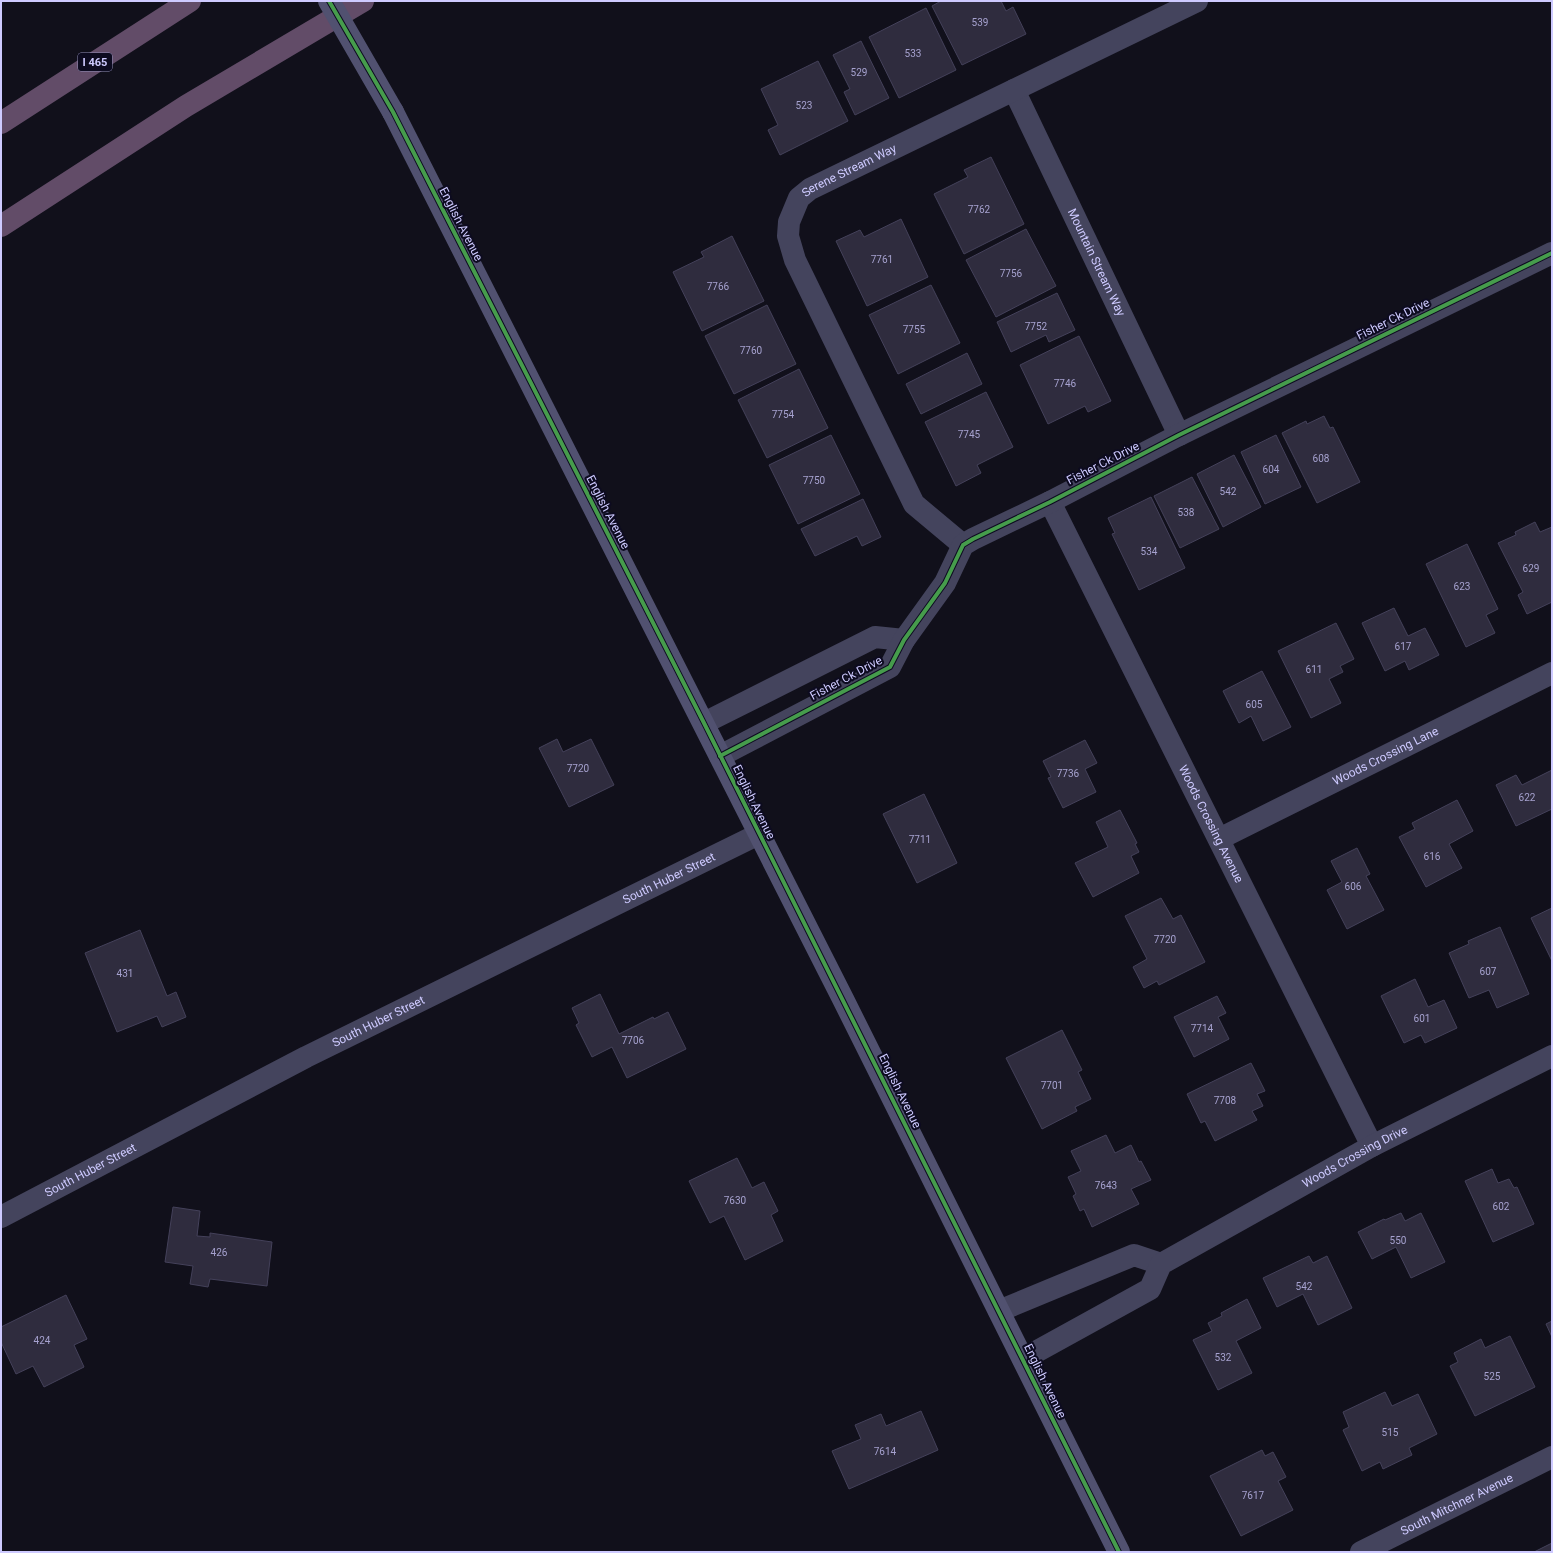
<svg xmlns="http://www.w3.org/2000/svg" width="1553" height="1553" viewBox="0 0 1553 1553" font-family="Roboto,sans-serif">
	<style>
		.building { fill: #2f2c3e; stroke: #44415a }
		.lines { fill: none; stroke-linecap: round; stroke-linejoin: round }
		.street { stroke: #44445d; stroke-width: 22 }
		.secondary { stroke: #515170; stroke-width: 22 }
		.highway { stroke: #624c68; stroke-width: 22 }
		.secondary-bridge { stroke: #515170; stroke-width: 22 }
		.cycleway-casing { stroke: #0d0b20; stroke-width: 6 }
		.cycleway { stroke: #469c4c; stroke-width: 4 }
		.labels { text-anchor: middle; stroke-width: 4; stroke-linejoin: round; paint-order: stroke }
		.number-label { font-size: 10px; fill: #a6a2cf }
		.shield { fill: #0d0b20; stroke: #9491bc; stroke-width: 1 }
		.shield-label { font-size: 11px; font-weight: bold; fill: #cecaff }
		.street-label { font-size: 12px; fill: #cecaff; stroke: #0d0b20 }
	</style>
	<rect width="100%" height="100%" fill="#11101b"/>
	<g class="building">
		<polygon points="941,1 1001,1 1006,11 1013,7 1026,34 962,65 932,6"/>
		<polygon points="926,8 956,70 899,98 869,37"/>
		<polygon points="861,41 889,98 855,115 844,92 850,89 833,55"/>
		<polygon points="818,61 848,121 780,155 768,130 778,125 761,89"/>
		<polygon points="991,157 1024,224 964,254 934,194 968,177 964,170"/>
		<polygon points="901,219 928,277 867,306 836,241 860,230 864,237"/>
		<polygon points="1026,229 1056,286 996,317 966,260"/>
		<polygon points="732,236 764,301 702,331 673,272 704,257 701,252"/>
		<polygon points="931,285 960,343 898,374 869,315"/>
		<polygon points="1057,293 1075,330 1049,342 1046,335 1011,352 997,322"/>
		<polygon points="767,305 796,364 734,394 705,336"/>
		<polygon points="1079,336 1111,401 1088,412 1085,406 1048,424 1020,365"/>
		<polygon points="967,353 982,384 921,414 906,384"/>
		<polygon points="799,369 828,428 767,458 738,400"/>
		<polygon points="986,392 1013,447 977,465 981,473 956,486 925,422"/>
		<polygon points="1324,416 1330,428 1333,427 1360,482 1317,503 1282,433 1306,421 1307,424"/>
		<polygon points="831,435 860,494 798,524 769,465"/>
		<polygon points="1276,435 1301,487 1265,504 1241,452"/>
		<polygon points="1234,455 1261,507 1223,527 1197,474"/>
		<polygon points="1192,477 1219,529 1180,548 1154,496"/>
		<polygon points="1151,497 1185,568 1139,590 1112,534 1115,533 1108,518"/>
		<polygon points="863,499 881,537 862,546 857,536 815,556 801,529"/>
		<polygon points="1535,522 1540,532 1552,527 1552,602 1527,614 1518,595 1523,592 1498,543 1516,535 1515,532"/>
		<polygon points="1467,544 1498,609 1486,615 1495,633 1466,647 1426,564"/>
		<polygon points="1394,608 1408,636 1425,628 1439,655 1409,670 1405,661 1385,671 1362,623"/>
		<polygon points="1336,623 1354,659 1340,666 1343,672 1329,679 1341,703 1311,718 1278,651"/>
		<polygon points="1262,671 1291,727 1263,741 1251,716 1239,723 1223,691"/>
		<polygon points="557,739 563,752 591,739 614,785 569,807 539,748"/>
		<polygon points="1085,740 1097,763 1085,769 1096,792 1063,808 1048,778 1051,777 1043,761"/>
		<polygon points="1552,770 1552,809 1516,826 1496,785 1516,775 1522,785"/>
		<polygon points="924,794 957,863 917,883 883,814"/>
		<polygon points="1457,800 1473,831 1449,844 1462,868 1426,887 1399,837 1415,829 1412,823"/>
		<polygon points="1120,810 1137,843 1135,844 1139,852 1131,856 1139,873 1093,897 1075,863 1108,847 1096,822"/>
		<polygon points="1357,848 1370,874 1366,876 1384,910 1347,929 1327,890 1342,882 1331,861"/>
		<polygon points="1161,898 1173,919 1181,915 1205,962 1159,985 1157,981 1144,988 1133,967 1147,959 1125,916"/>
		<polygon points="1552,908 1552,961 1531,918"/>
		<polygon points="1500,927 1529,994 1497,1008 1489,990 1469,998 1449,953 1469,944 1468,941"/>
		<polygon points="140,930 167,996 176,992 186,1017 162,1027 157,1016 117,1032 85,953"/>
		<polygon points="1415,979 1428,1007 1444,1000 1457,1028 1425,1043 1421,1035 1404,1043 1381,996"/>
		<polygon points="600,994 619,1034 653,1017 654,1019 668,1012 686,1049 627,1078 612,1047 592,1057 576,1025 579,1023 572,1008"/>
		<polygon points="1217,996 1226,1013 1218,1017 1229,1039 1194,1057 1174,1017"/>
		<polygon points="1062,1030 1082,1070 1078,1072 1091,1099 1075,1107 1077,1111 1042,1129 1006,1058"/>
		<polygon points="1251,1063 1265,1091 1257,1094 1263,1106 1252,1111 1257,1120 1215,1141 1205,1121 1201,1123 1187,1094"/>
		<polygon points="1106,1135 1115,1153 1131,1145 1139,1162 1141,1161 1151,1180 1131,1189 1139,1204 1092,1227 1084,1209 1080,1211 1073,1196 1076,1194 1068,1177 1081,1171 1071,1151"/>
		<polygon points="737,1158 752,1188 764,1182 778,1211 771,1215 783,1241 745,1260 724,1216 710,1223 689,1181"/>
		<polygon points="1492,1169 1498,1183 1509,1179 1514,1188 1517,1187 1534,1224 1493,1242 1465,1181"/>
		<polygon points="173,1207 200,1211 197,1236 210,1237 210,1233 272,1242 267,1286 210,1279 208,1287 190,1284 193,1266 165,1262"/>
		<polygon points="1401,1213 1405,1221 1421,1213 1445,1262 1411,1278 1396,1247 1372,1259 1358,1232 1384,1219 1385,1220"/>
		<polygon points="1309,1256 1313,1263 1327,1256 1352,1308 1318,1325 1303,1294 1277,1307 1263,1278"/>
		<polygon points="66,1295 87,1339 74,1345 84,1367 44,1387 33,1366 16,1374 1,1342 1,1327"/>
		<polygon points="1247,1299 1261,1328 1236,1341 1252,1373 1218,1390 1193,1340 1212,1331 1208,1323 1222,1316 1221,1313"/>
		<polygon points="1552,1321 1552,1337 1546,1324"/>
		<polygon points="1510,1336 1535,1387 1475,1416 1450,1366 1458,1362 1454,1353 1481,1339 1485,1348"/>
		<polygon points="1385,1392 1392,1406 1418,1394 1437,1434 1409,1448 1412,1455 1383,1469 1380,1462 1362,1471 1343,1430 1349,1427 1343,1412"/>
		<polygon points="921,1411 938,1450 849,1489 832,1451 861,1439 855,1425 881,1414 886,1426"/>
		<polygon points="1262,1450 1265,1456 1273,1452 1286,1477 1278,1481 1293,1510 1241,1536 1210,1476"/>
		<polygon points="1552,1543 1552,1552 1534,1552"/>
	</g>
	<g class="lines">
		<g class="street">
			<path id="s1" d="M1014,90L1179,435"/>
			<path id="s2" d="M1050,502L1372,1146"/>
			<path id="s3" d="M963,545L914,504L795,260L788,236L789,222L799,198L810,189L1197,1"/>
			<polyline points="704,723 875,637 904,640"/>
			<polyline points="720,756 890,667 904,640 945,583 963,545 973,539 1050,502 1179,435 1552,253"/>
			<path id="s4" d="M1219,839L1552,673"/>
			<path id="s5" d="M1,1217L306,1057L759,834"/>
			<polyline points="999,1311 1134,1255 1161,1264"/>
			<path id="s6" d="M1023,1359L1150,1289L1161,1264L1372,1146L1552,1056"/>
			<path id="s7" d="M1361,1552L1552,1457"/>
		</g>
		<polyline class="secondary" points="393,112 843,999 1119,1552"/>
		<g class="highway">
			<polyline points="1,123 190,1"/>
			<polyline points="1,226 186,106 363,1"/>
		</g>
		<polyline class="secondary-bridge" points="329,1 393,112"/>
		<defs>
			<g id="cycleway">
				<polyline points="329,1 393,112 704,723 1119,1552"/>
				<polyline points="720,756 890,667 904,640 945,583 963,545 973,539 1050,502 1179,435 1552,253"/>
			</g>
		</defs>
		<use href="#cycleway" class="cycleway-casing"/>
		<use href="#cycleway" class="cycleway"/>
	</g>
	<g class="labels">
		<g class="number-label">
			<text x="980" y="26">539</text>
			<text x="913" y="57">533</text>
			<text x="859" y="76">529</text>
			<text x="804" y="109">523</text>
			<text x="979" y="213">7762</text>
			<text x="882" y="263">7761</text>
			<text x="1011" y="277">7756</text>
			<text x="718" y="290">7766</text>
			<text x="1036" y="330">7752</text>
			<text x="914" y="333">7755</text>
			<text x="751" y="354">7760</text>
			<text x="1065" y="387">7746</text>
			<text x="783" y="418">7754</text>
			<text x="969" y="438">7745</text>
			<text x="1321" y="462">608</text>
			<text x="1271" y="473">604</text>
			<text x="814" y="484">7750</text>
			<text x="1228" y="495">542</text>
			<text x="1186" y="516">538</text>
			<text x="1149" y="555">534</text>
			<text x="1531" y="572">629</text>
			<text x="1462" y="590">623</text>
			<text x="1403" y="650">617</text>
			<text x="1314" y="673">611</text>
			<text x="1254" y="708">605</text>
			<text x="578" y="772">7720</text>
			<text x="1068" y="777">7736</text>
			<text x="1527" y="801">622</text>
			<text x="920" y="843">7711</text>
			<text x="1432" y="860">616</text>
			<text x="1353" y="890">606</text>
			<text x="1165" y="943">7720</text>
			<text x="1488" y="975">607</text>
			<text x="125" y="977">431</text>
			<text x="1422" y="1022">601</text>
			<text x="1202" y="1032">7714</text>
			<text x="633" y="1044">7706</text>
			<text x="1052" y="1089">7701</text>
			<text x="1225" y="1104">7708</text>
			<text x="1106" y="1189">7643</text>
			<text x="735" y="1204">7630</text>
			<text x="1501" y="1210">602</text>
			<text x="1398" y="1244">550</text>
			<text x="219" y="1256">426</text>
			<text x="1304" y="1290">542</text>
			<text x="42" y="1344">424</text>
			<text x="1223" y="1361">532</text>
			<text x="1492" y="1380">525</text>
			<text x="1390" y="1436">515</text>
			<text x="885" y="1455">7614</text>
			<text x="1253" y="1499">7617</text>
		</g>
		<rect class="shield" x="78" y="53" width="34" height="18" rx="3"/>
		<g class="shield-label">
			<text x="95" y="66">I 465</text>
		</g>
		<g class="street-label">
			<text dy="4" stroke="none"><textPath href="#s3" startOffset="458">Serene Stream Way</textPath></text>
			<text transform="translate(461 224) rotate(63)" y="4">English Avenue</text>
			<text dy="4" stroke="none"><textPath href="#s1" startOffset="191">Mountain Stream Way</textPath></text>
			<text transform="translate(1393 319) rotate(-26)" y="4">Fisher Ck Drive</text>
			<text transform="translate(1103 463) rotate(-27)" y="4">Fisher Ck Drive</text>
			<text transform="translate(608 512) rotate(63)" y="4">English Avenue</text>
			<text transform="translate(846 678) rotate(-28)" y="4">Fisher Ck Drive</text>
			<text dy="4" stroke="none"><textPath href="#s4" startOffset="186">Woods Crossing Lane</textPath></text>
			<text transform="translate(754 802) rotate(64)" y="4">English Avenue</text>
			<text dy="4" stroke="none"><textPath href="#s2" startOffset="360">Woods Crossing Avenue</textPath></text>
			<text dy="4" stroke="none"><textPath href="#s5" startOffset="749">South Huber Street</textPath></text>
			<text dy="4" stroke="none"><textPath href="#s5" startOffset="425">South Huber Street</textPath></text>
			<text transform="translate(900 1091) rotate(64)" y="4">English Avenue</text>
			<text dy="4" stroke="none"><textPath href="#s6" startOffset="394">Woods Crossing Drive</textPath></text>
			<text dy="4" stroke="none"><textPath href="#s5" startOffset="101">South Huber Street</textPath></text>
			<text transform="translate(1045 1381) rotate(64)" y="4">English Avenue</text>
			<text dy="4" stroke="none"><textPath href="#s7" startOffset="107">South Mitchner Avenue</textPath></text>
		</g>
	</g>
	<rect width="1553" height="1553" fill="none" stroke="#cecaff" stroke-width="4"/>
</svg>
